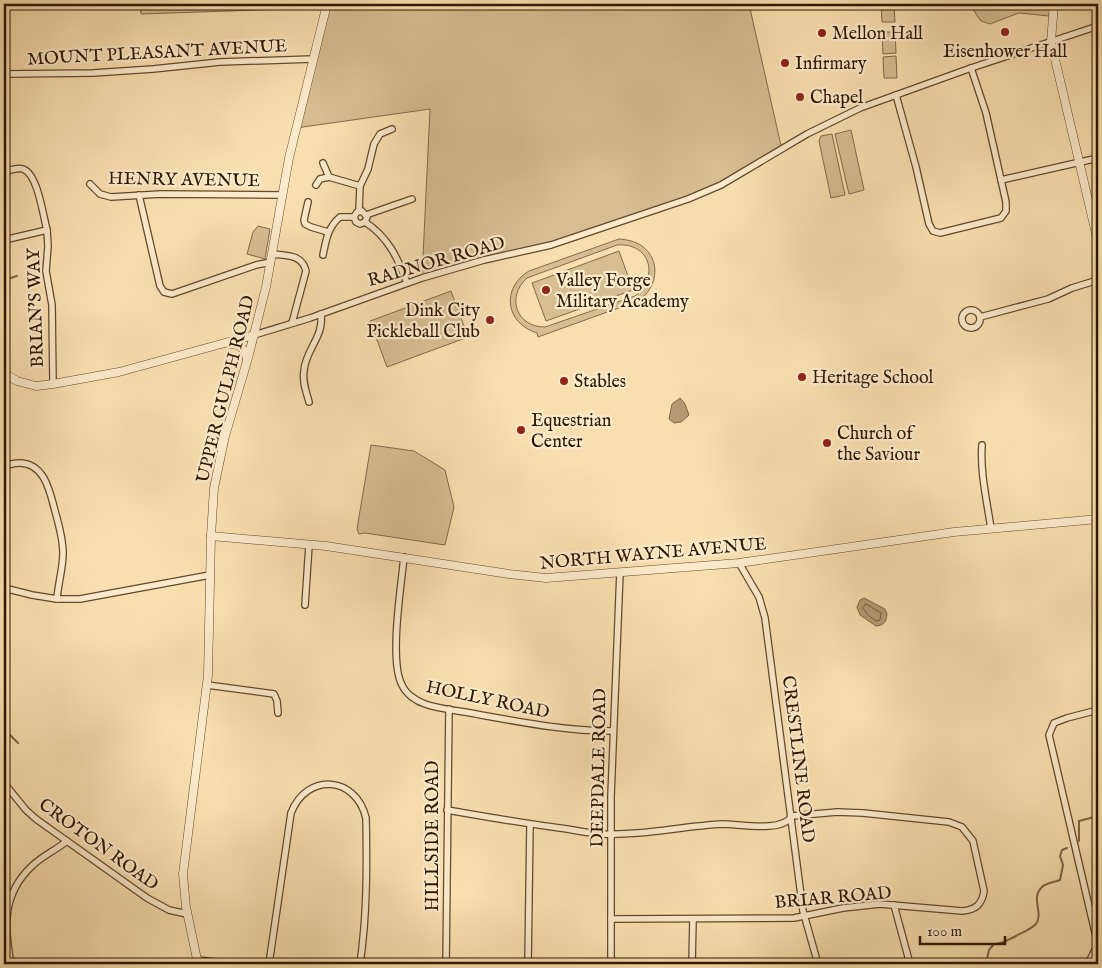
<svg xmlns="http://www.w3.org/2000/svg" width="1102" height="968" viewBox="0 0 1102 968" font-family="'IM FELL English',serif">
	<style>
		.green { fill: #d6bd92; stroke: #826a4a; fill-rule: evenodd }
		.water { fill: #b49b74; stroke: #7e6646 }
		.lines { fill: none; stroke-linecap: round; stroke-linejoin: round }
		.shore { stroke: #71593b; stroke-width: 1 }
		.stream { stroke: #7e6646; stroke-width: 2 }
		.minor-casing { stroke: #61492d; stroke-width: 8 }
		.tertiary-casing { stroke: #61492d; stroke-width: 9 }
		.minor { stroke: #fbeacb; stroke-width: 5.5 }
		.tertiary { stroke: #fbeacb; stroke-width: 8 }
		.poi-dot { fill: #8f2418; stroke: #fbeacb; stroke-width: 2 }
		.labels { text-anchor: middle; stroke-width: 4.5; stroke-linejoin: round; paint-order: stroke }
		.poi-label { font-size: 18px; fill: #2e1702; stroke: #fbeacb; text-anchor: start }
		.street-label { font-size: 18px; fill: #2e1702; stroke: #fbeacb }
	</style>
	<rect width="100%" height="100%" fill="#f9dfaf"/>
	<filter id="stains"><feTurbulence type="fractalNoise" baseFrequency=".004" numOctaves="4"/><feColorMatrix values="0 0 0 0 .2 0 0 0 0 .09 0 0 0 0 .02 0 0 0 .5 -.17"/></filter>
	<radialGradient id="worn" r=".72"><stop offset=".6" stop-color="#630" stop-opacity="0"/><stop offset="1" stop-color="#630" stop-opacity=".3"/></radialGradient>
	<g class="green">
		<polygon points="140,4 290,4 288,9 141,14"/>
		<polygon points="327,4 749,4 782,150 721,185 551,245 422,278 430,109 296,128"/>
		<polygon points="881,4 894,4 895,22 882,22"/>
		<polygon points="975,4 1051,4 1049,16 1019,13 990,24 981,21 974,11"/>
		<polygon points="882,32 895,32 896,53 883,54"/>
		<polygon points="896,56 897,78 884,78 883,57"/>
		<polygon points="851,130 864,190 849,194 835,134"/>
		<polygon points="832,134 845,195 831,198 819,141 821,136"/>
		<polygon points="258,226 270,229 265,259 247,254 253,232"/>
		<path d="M619,239C633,240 644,244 651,256C659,270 654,288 642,298C634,305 620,307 610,311C586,320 562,328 538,337L537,333C505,323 501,288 529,271ZM617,245C650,242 660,277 635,296L545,327C516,327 506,297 527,278Z"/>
		<polygon points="619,251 633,290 546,321 532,283"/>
		<polygon points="451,291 468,337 387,367 370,321"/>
		<polygon points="371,445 414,451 445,470 454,507 445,545 365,533 359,534 357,529"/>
	</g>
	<g class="water">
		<polygon points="680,398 685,404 689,415 681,422 674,423 669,419 672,404"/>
		<path d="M864,598L885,609L887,614C886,622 885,625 876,626L860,615L857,607L860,600Z"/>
	</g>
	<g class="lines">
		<polygon class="shore" points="866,604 881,613 880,620 876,621 868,615 863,608"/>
		<g class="stream">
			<polyline points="4,280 17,276"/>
			<polyline points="6,731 18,743"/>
			<polyline points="1079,841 1079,821 1098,816"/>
			<path d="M988,964L986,963L989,950L994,944C1004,944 1007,940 1016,936C1023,932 1030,930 1036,924C1044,913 1030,898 1042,887C1046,883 1055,882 1060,880L1063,865L1060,856L1062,850L1067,848"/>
		</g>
		<defs>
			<g id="minor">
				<polyline points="4,74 93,73 153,69 220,62 313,59"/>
				<polyline points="896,95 916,167 929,224 933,231 940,233 1001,218 1006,211 1006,202 986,113 971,68"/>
				<polyline points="323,163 329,177"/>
				<path d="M4,172C10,170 17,167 23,169C38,174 43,216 47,230L4,240"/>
				<polyline points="1001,180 1098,158"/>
				<polyline points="90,184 100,194 111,197 161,194 282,195"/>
				<polyline points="316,185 320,179 329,177 360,186"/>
				<polyline points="139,195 160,286 164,292 172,294 256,265 271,262"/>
				<polyline points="308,202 304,220 305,224 311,227 328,232"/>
				<polyline points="359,211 360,186 368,169 374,144 380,134 392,129"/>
				<polyline points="366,215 412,199"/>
				<path d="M365,222L367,217L362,211L357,212L354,217L356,222L360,224L365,222C388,237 398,258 407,283"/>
				<polyline points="47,230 48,246 46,271 52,305 53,384"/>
				<path d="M273,254C287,256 302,254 306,271L292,323"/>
				<path d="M323,255C326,240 328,227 340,217H354"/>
				<circle cx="971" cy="319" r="9"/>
				<polyline points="980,317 1048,299 1072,288 1098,280"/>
				<polyline points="254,335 310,318 422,278 484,260 551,245 688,199 721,185 807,134 860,108 971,68 1098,26"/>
				<path d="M309,402C306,391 302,381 304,370C306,349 324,337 321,314"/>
				<path d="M982,445C980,473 987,501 991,529"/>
				<path d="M4,466C8,465 14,463 19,463C45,463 50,492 55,511C59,525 63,539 63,553C63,568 58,584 57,599L32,595L4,588"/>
				<path d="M404,557C401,587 389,661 402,685C406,694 416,701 425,704C442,710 463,711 481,715C525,723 568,731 613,731"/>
				<polyline points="739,563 759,597 765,618 803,911 818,964"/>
				<polyline points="57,599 80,599 210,575"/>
				<polyline points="305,605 309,545"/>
				<polyline points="207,685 274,694 277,701 278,713"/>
				<polyline points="4,783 26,810 36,819 147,898 169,910 187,914"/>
				<path d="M447,810C487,817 527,824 567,829C578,831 590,833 601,834C642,836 682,826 723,824C739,824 782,833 792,816L837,812L863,813L949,822L962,827L973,841L984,891C982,905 975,910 962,911L880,904L843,908L794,918L611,919"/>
				<polyline points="894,905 910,964"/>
				<polyline points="1098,945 1049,735 1054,723 1067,718 1098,710"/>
				<polyline points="197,960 236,964"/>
				<path d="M11,964C4,927 2,894 32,866C42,856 56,850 67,841"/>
				<path d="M269,964L291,813C307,772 356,776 366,818C367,867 367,916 360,964"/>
				<polyline points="446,964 449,709"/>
				<polyline points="528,964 530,825"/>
				<polyline points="611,964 611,796 620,572"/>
				<polyline points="692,964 693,919"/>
				<polyline points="1088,964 1098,944"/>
			</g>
			<g id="tertiary">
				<polyline points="1054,4 1051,42 1098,242"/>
				<path d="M230,344C242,344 244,349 247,359"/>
				<polyline points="4,373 17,381 36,386 53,384 119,372 254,335"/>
				<polyline points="211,536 326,546 509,574 546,578 739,563 954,532 1098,519"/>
				<polyline points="198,964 186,907 183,874 208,675 211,536 214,488 225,436 248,358 266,287 289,158 327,4"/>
			</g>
		</defs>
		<use href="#minor" class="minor-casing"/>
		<use href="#tertiary" class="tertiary-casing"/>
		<use href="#minor" class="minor"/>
		<use href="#tertiary" class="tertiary"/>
	</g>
	<g class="poi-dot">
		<circle cx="1005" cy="32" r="5"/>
		<circle cx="822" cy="33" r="5"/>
		<circle cx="785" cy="63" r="5"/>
		<circle cx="800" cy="97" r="5"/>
		<circle cx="546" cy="290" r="5"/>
		<circle cx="490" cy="320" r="5"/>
		<circle cx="802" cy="377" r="5"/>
		<circle cx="564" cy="381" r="5"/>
		<circle cx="521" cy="430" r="5"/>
		<circle cx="827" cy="443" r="5"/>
	</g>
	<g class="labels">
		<g class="poi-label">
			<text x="832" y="39">Mellon Hall</text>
			<text x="1005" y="57" text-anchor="middle">Eisenhower Hall</text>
			<text x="795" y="69">Infirmary</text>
			<text x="810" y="103">Chapel</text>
			<text x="556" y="286">Valley Forge<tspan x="556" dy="21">Military Academy</tspan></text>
			<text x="480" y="316" text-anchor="end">Dink City<tspan x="480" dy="21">Pickleball Club</tspan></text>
			<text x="812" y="383">Heritage School</text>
			<text x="574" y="387">Stables</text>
			<text x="531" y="426">Equestrian<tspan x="531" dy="21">Center</tspan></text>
			<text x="837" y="439">Church of<tspan x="837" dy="21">the Saviour</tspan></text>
		</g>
		<g class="street-label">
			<text transform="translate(157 52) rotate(-3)" y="6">MOUNT PLEASANT AVENUE</text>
			<text transform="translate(184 179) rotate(1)" y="6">HENRY AVENUE</text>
			<text transform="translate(436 261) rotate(-16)" y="6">RADNOR ROAD</text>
			<text transform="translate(35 308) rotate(-92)" y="6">BRIAN'S WAY</text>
			<text transform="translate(225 389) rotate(-76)" y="6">UPPER GULPH ROAD</text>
			<text transform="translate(653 553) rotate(-5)" y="6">NORTH WAYNE AVENUE</text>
			<text transform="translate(488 699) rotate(12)" y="6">HOLLY ROAD</text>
			<text transform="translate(799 759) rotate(83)" y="6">CRESTLINE ROAD</text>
			<text transform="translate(598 768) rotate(-89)" y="6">DEEPDALE ROAD</text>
			<text transform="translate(432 836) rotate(-90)" y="6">HILLSIDE ROAD</text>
			<text transform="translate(99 844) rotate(36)" y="6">CROTON ROAD</text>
			<text transform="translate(833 897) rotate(-5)" y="6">BRIAR ROAD</text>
		</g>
	</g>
	<rect width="1102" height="968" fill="none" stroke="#f9dfaf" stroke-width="20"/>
	<rect x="5" y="5" width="1092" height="958" fill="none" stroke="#2e1702" stroke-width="2.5"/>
	<rect x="10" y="10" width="1082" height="948" fill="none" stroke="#2e1702"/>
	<path d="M920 936v8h85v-8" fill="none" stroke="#2e1702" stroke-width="2.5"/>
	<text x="927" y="936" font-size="15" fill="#2e1702" stroke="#fbeacb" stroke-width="4" paint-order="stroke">100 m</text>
	<rect width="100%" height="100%" filter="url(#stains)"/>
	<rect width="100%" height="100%" fill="url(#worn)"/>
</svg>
